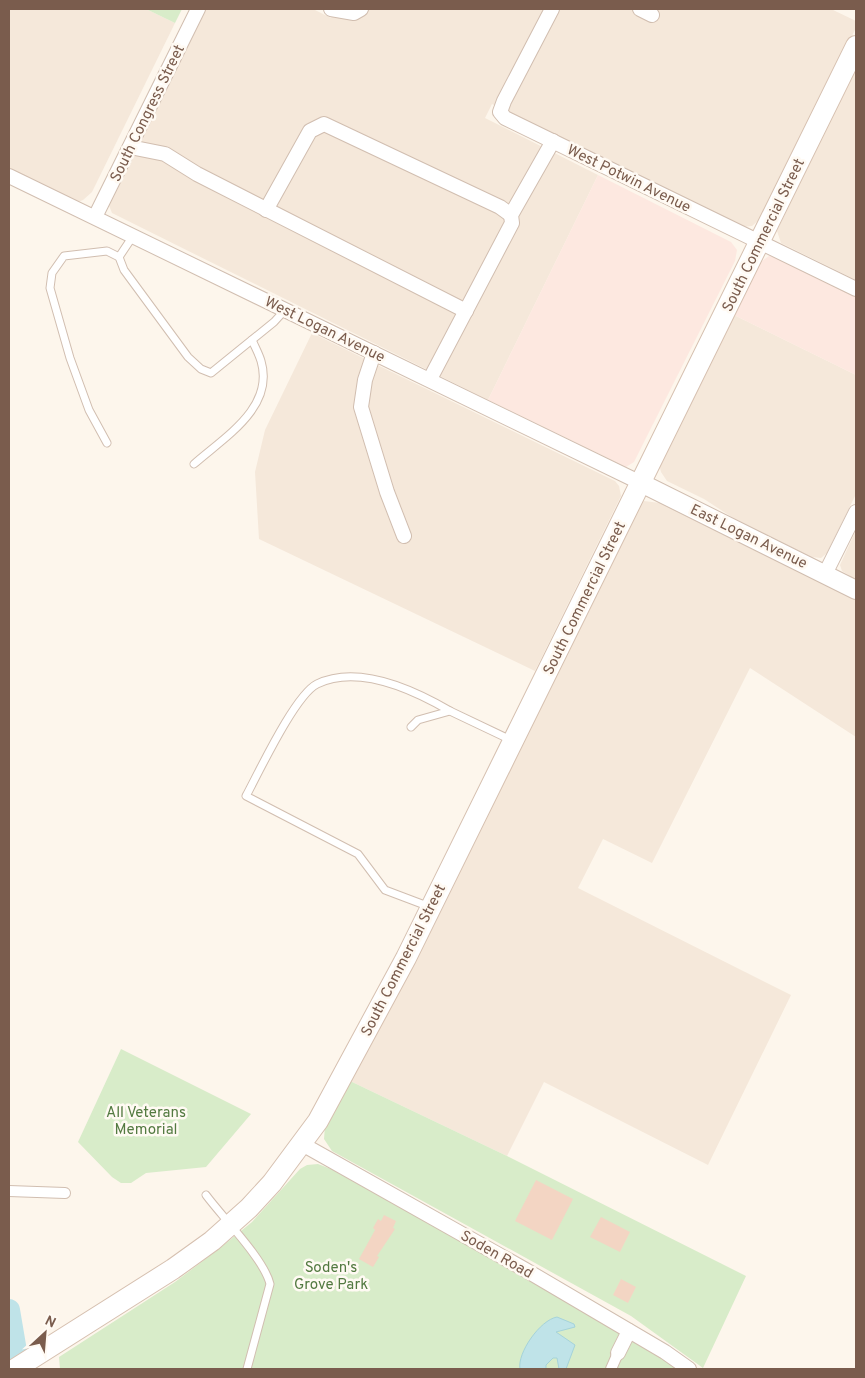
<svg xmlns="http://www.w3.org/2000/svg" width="865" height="1378" viewBox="0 0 865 1378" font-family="Overpass,sans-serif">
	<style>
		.residential { fill: #f5e8da }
		.commercial { fill: #fde8e0 }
		.green { fill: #d8ecc9 }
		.water { fill: #bfe3e8; stroke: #a5d3da }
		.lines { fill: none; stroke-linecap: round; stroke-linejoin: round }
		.river { stroke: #bfe3e8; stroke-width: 22 }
		.building { fill: #f3d5c3 }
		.service-casing { stroke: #d1beb0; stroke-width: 9 }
		.pedestrian-casing { stroke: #d1beb0; stroke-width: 12 }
		.minor-casing { stroke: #d1beb0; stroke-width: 16 }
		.tertiary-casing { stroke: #d1beb0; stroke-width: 20 }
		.secondary-casing { stroke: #d6c0b0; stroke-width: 22 }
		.service { stroke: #fff; stroke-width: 7 }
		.pedestrian { stroke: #fff; stroke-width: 10 }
		.minor { stroke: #fff; stroke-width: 14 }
		.tertiary { stroke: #fff; stroke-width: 18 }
		.secondary { stroke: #fff; stroke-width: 20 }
		.labels { text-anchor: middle; stroke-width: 5; stroke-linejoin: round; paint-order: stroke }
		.street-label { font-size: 15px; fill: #7a5c4d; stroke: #fffaf3 }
		.park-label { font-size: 15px; fill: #537a41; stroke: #fffaf3 }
	</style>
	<rect width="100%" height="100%" fill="#fdf6ec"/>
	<g class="residential">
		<polygon points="9,9 146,9 175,23 92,192 83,200 78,202 9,171"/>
		<polygon points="203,9 313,9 331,18 335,9 831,9 856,21 856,28 760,219 752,226 740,227 492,104 485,118 598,175 488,400 112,213 108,203"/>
		<polygon points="856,65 856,280 781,243 777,231"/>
		<polygon points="732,314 856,375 856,494 827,553 821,558 812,557 741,523 704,499 667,481 661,472 659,464"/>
		<polygon points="312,333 615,481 619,486 621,496 619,500 535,671 259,539 255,472 265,430"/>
		<polygon points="644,501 660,503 856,600 856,737 750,668 652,863 603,839 578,888 791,995 708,1165 544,1082 507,1156 350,1081 639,503"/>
		<polygon points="856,530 856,580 842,571 840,565"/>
	</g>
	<g class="commercial">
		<polygon points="598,175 731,242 737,250 735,261 634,462 626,467 488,400"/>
		<polygon points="769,256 779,258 856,296 856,375 732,314 758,264"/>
	</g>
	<g class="green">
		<polygon points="146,9 182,9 175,23"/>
		<polygon points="121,1049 251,1114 206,1167 146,1173 131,1183 121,1183 112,1177 78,1142"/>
		<polygon points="350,1081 507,1156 746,1276 703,1368 631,1316 332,1151 324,1139 325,1126"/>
		<polygon points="318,1164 331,1169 643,1343 678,1369 60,1369 59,1357 175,1282 220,1248 252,1222 300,1169 307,1165"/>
	</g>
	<path class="water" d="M557,1317L574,1324L575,1327L556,1332L575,1345L566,1369H559L557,1358H553L546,1365V1369H520C517,1353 540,1320 557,1317Z"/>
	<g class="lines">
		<polyline class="river" points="9,1310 19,1369"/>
	</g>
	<g class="building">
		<polygon points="536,1180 573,1199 552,1240 515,1221"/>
		<polygon points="384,1215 396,1221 393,1228 395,1229 377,1256 379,1257 373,1267 359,1259 375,1230 373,1228 378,1219 381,1221"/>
		<polygon points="601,1217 630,1232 620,1252 590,1237"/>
		<polygon points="621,1279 636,1287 628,1303 613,1295"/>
	</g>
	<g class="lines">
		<defs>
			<g id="service">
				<polyline points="119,257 133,236"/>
				<polyline points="107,443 89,410 70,358 50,288 52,273 64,256 107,251 119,257 124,270 188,357 201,369 211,373 274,322 285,310"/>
				<path d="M194,464C223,438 275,408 261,361C259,354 255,347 252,340"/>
				<polyline points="411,727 418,720 450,711 511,740"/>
				<path d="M430,907L385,890L358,854L246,796C259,772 295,695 317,684C358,664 414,690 450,711"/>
				<path d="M206,1195C223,1218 264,1259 270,1284L247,1369"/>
			</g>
			<g id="pedestrian">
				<polyline points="9,1191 65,1193"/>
				<polyline points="611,1369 618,1353"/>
			</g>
			<g id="minor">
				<polyline points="331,9 354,13 361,9"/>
				<polyline points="552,9 504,101 500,112 505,118 856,289"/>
				<polyline points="640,9 652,15"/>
				<polyline points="130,147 165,154 197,174 466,311"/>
				<polyline points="9,176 641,483"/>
				<polyline points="266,210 310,131 324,124 500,207 511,215"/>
				<polyline points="95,217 198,9"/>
				<polyline points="374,353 365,380 361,407 387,492 404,536"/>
				<polyline points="430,379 512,223 511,215 553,141"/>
				<polyline points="825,574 856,512"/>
				<polyline points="302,1144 524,1269 665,1352 689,1369"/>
				<polyline points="618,1353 629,1331"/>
			</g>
			<polyline id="tertiary" points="641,483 856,590"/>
			<polyline id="secondary" points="15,1369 173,1269 212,1241 249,1208 272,1183 318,1121 406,958 856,46"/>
		</defs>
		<use href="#service" class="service-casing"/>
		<use href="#pedestrian" class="pedestrian-casing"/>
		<use href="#minor" class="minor-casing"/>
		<use href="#tertiary" class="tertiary-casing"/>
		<use href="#secondary" class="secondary-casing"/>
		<use href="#service" class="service"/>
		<use href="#pedestrian" class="pedestrian"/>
		<use href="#minor" class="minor"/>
		<use href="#tertiary" class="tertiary"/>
		<use href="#secondary" class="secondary"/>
	</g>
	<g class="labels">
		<g class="street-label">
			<text transform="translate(147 113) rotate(-64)" y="5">South Congress Street</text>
			<text transform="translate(629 178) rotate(26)" y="5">West Potwin Avenue</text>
			<text transform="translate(763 235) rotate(-64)" y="5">South Commercial Street</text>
			<text transform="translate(325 329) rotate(26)" y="5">West Logan Avenue</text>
			<text transform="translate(749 536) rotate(26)" y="5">East Logan Avenue</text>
			<text transform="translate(584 598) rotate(-64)" y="5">South Commercial Street</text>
			<text transform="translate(403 960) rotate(-63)" y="5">South Commercial Street</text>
			<text transform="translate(497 1254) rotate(30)" y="5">Soden Road</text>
		</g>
		<g class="park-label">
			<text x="146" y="1117">All Veterans<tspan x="146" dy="17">Memorial</tspan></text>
			<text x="331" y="1272">Soden's<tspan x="331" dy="17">Grove Park</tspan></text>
		</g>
	</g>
	<rect width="865" height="1378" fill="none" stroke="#7a5c4d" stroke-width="20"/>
	<g transform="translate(45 1333) rotate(26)" stroke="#fffaf3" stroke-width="4" paint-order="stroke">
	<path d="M0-4L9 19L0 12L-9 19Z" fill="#7a5c4d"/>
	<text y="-8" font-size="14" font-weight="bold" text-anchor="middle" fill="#7a5c4d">N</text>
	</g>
</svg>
